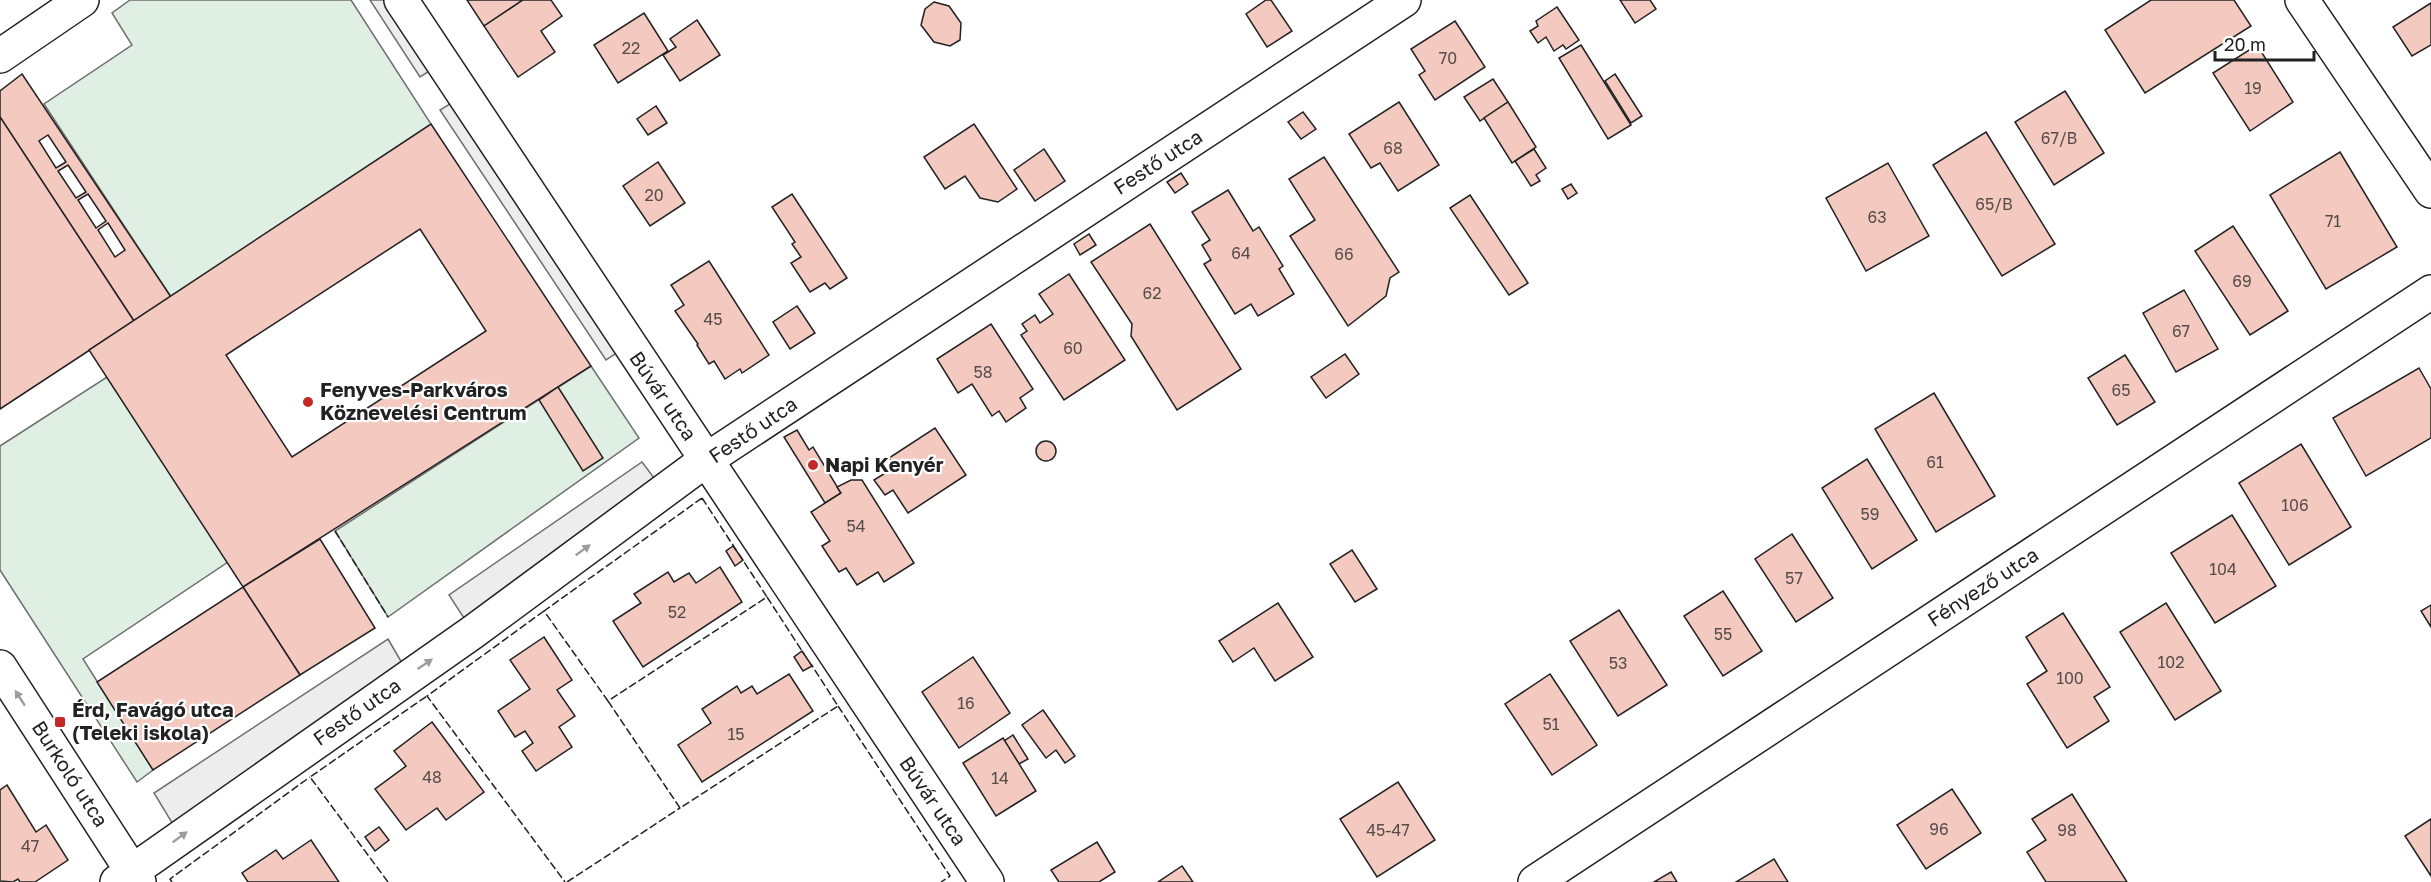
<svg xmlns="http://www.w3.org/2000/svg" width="2431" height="882" viewBox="0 0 2431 882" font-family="'Golos Text',sans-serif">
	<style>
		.green { fill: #e0efe3; stroke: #6f6f6f; stroke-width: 1.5 }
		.parking { fill: #ededed; stroke: #6f6f6f; stroke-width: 1.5 }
		.building { fill: #f3c9c0; stroke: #222; stroke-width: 1.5; fill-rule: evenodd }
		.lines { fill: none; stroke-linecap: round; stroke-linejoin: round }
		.minor-casing { stroke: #222; stroke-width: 36 }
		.minor { stroke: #fff; stroke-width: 33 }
		.fence { stroke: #222; stroke-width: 1.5; stroke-dasharray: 8 3; stroke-linecap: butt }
		.oneway { fill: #9c9c9c }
		.poi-dot { fill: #c62828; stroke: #fff; stroke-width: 2 }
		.labels { text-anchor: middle; stroke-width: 4.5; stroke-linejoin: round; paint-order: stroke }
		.number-label { font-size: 16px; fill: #564c4a }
		.street-label { font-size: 20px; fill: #222; stroke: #fff }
		.poi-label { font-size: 20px; font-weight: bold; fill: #222; stroke: #fff; text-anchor: start }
	</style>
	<rect width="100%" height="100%" fill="#fff"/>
	<g class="green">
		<polygon points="130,0 351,0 431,124 171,297 44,104 132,45 112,13"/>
		<polygon points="591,366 639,438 388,617 335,531"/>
		<polygon points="107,377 228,562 83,659 153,770 137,782 0,570 0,446"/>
	</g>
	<g class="parking">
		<polygon points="370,0 401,0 442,63 420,77"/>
		<polygon points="463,96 629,345 606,360 440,110"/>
		<polygon points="642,462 664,491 473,632 449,595"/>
		<polygon points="388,639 409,675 180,836 154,793"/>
	</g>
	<g class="building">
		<polygon points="467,0 523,0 484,26"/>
		<polygon points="523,0 551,0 562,16 541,31 555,52 518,77 484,26"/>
		<polygon points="1266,0 1271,0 1292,31 1267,47 1246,14"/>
		<polygon points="1620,0 1650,0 1656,9 1635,23"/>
		<polygon points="2151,0 2234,0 2251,26 2145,93 2105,30"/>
		<polygon points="934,2 949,6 961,23 960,40 950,46 934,42 921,25 925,9"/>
		<polygon points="2431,3 2431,45 2412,56 2393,27"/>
		<polygon points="1557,7 1579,40 1566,49 1563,45 1554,51 1546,37 1538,43 1530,31 1538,26 1536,21"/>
		<polygon points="644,13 668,51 618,83 594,45"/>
		<polygon points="697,20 720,55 680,81 663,55 676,47 670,39"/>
		<polygon points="1455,21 1485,67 1435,100 1419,75 1425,71 1411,49"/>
		<polygon points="1581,45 1631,125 1608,139 1559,58"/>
		<polygon points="2257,45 2293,102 2250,131 2213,73"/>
		<path d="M22,74L171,297L134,321L0,117V91ZM48,135L66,162L56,168L39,141ZM68,165L86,192L76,198L58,171ZM88,194L106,221L96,228L78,200ZM108,223L125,250L115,257L98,230Z"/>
		<polygon points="1615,74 1642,116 1631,123 1605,81"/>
		<polygon points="1493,79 1508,102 1480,121 1464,97"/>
		<polygon points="2065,91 2104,153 2054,185 2015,122"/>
		<polygon points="1399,102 1439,165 1398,191 1380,163 1371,168 1349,134"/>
		<polygon points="1508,102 1536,147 1512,163 1484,118"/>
		<polygon points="656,106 667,123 648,135 637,119"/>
		<polygon points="1303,112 1316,129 1301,139 1288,122"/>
		<polygon points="0,117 134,321 0,409"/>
		<path d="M431,124L591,366L243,587L89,350ZM420,229L486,331L292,457L226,355Z"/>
		<polygon points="974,124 1017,189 998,202 980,198 965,176 945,189 924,157"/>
		<polygon points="1986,132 2055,244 2002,276 1933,165"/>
		<polygon points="1044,149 1065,181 1035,201 1014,170"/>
		<polygon points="1534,149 1546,168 1536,175 1540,181 1531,186 1515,161"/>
		<polygon points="2340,152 2397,247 2326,289 2270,195"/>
		<polygon points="1324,157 1399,272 1390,278 1386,296 1348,326 1290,236 1315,220 1289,179"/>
		<polygon points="658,162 685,203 650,226 623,186"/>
		<polygon points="1888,163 1929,236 1866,271 1826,198"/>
		<polygon points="1181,173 1188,184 1175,193 1167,182"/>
		<polygon points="1571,184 1577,193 1568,199 1562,189"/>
		<polygon points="1228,190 1253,231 1259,227 1283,266 1279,269 1294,294 1258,316 1251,304 1235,314 1204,264 1211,260 1202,245 1210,240 1192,212"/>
		<polygon points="792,194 847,278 830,289 825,283 810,292 791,263 801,257 792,244 795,242 772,207"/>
		<polygon points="1470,195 1528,283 1509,295 1450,208"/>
		<polygon points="1150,224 1241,369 1177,410 1131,336 1132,324 1091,262"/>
		<polygon points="2233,226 2288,311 2250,335 2195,251"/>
		<polygon points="1089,234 1096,245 1080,255 1074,244"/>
		<polygon points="709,261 769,355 742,373 740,369 725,379 714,361 709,364 697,345 698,344 675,311 684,305 671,285"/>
		<polygon points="1069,274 1125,360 1064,400 1021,335 1027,331 1022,324 1035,315 1040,323 1053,314 1039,294"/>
		<polygon points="2184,290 2218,349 2176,372 2143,313"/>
		<polygon points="797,306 815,333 790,349 773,322"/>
		<polygon points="991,324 1033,389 1020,398 1026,408 1006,422 999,411 992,416 972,384 958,393 937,359"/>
		<polygon points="1345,354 1359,374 1326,398 1311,377"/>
		<polygon points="2125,355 2155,402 2117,425 2088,378"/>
		<polygon points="2419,368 2431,389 2431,438 2366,476 2333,418"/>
		<polygon points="558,387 603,458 583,471 539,400"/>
		<polygon points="1934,393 1995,496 1936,532 1875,429"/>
		<polygon points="935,428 966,475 908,513 893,490 885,495 874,480 895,467 889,458"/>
		<polygon points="797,430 809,450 813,447 841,493 825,503 784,437"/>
		<circle cx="1046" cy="451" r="10"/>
		<polygon points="2301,444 2351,527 2289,565 2239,483"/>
		<polygon points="1867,459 1917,540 1872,569 1822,488"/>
		<polygon points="851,480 862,480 914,563 884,582 878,572 857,585 846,568 839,572 822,546 830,541 811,512 841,493 837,487"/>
		<polygon points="2232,515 2276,586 2215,623 2171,553"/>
		<polygon points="1792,534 1833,598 1796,622 1755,559"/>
		<polygon points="320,539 375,628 300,675 243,587"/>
		<polygon points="733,546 743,560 735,566 726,551"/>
		<polygon points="1352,550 1377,589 1355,602 1330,564"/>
		<polygon points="720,567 742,602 643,667 613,621 641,603 634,594 668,572 674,582 689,573 696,583"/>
		<polygon points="243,587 300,675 153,770 97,682"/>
		<polygon points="1723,591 1762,651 1723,676 1684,616"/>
		<polygon points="1278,603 1313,657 1275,681 1254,648 1233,662 1219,641"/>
		<polygon points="2166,603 2221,691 2175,720 2120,632"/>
		<polygon points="2431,605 2431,627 2421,611"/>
		<polygon points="1619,610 1667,685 1618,716 1570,641"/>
		<polygon points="2063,613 2110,687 2094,697 2109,721 2067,748 2027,684 2047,671 2026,637"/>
		<polygon points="544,637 572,680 557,690 575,716 559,727 572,747 536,771 522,751 533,743 525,731 515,737 498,711 530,689 510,660"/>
		<polygon points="802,651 812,666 803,671 794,657"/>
		<polygon points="973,657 1010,713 959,748 922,692"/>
		<polygon points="789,674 813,711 702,782 678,745 711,723 702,709 737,686 741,693 752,686 757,694"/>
		<polygon points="1550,674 1597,745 1552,775 1505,704"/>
		<polygon points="1043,710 1075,756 1065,763 1056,750 1046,758 1022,725"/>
		<polygon points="432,722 484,792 446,820 437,808 406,830 375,789 406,766 394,751"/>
		<polygon points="1013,735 1028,759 1019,764 1004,741"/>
		<polygon points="1003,738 1036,791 996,816 963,763"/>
		<polygon points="1398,782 1435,840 1377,877 1340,819"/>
		<polygon points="7,785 36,832 46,825 68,860 35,882 20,882 18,879 13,882 0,881 0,790"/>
		<polygon points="1952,789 1981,833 1926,869 1897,825"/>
		<polygon points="2072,794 2127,882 2046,882 2027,852 2046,840 2032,819"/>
		<polygon points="2431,819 2431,876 2405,836"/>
		<polygon points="379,827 389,840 375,851 365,837"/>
		<polygon points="311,840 339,882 248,882 242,873 276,850 283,859"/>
		<polygon points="1097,842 1115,872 1099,882 1059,882 1051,870"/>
		<polygon points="1774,859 1788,882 1736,882"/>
		<polygon points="1182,866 1193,882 1158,882"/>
		<polygon points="1671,872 1677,882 1654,882"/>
	</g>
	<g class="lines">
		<defs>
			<g id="minor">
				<polyline points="401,0 987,882"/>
				<polyline points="2302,0 2431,191"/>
				<polyline points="0,56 82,0"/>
				<polyline points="0,667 139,882"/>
				<polyline points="117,882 473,632 706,460 1404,0"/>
				<polyline points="1535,882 2431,292"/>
			</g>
		</defs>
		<use href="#minor" class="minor-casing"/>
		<use href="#minor" class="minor"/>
		<g class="fence">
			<polygon points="702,498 767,597 608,701 544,611"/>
			<polyline points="335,531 388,617"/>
			<polyline points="767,597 804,654"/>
			<polyline points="544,611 427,696 565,882"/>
			<polyline points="608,701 680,808 838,706 811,664"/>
			<polyline points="838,706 950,876 941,882"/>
			<polyline points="172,882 170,879 310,777"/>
			<polyline points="388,882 310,777 427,696"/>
			<polyline points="567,882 680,808"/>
		</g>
	</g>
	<defs><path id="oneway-solid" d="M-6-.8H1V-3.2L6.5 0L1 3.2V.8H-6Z" transform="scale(1.5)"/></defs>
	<g class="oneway">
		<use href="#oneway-solid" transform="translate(583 550) rotate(-36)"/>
		<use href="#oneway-solid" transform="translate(425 664) rotate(-34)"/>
		<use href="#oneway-solid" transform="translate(20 698) rotate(-123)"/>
		<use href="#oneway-solid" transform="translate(180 837) rotate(-36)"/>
	</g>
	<g class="poi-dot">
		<circle cx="308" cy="402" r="6"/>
		<circle cx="813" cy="465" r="6"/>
		<rect x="54" y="716" width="12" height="12" rx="3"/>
	</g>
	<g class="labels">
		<g class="number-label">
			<text x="631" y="54">22</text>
			<text x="1448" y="64">70</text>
			<text x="2253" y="94">19</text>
			<text x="2059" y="144">67/B</text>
			<text x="1393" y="154">68</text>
			<text x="654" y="201">20</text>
			<text x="1994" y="210">65/B</text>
			<text x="1877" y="223">63</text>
			<text x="2333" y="227">71</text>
			<text x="1241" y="259">64</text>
			<text x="1344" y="260">66</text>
			<text x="2242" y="287">69</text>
			<text x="1152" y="299">62</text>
			<text x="713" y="325">45</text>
			<text x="2181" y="337">67</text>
			<text x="1073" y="354">60</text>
			<text x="983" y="378">58</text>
			<text x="2121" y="396">65</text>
			<text x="1935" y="468">61</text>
			<text x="2295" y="511">106</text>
			<text x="1870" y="520">59</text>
			<text x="856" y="532">54</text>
			<text x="2223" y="575">104</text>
			<text x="1794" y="584">57</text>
			<text x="677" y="618">52</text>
			<text x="1723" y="640">55</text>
			<text x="2171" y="668">102</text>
			<text x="1618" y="669">53</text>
			<text x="2070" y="684">100</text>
			<text x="966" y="709">16</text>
			<text x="1551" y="730">51</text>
			<text x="736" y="740">15</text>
			<text x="432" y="783">48</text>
			<text x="1000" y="784">14</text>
			<text x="1939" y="835">96</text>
			<text x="1388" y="836">45-47</text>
			<text x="2067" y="836">98</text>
			<text x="30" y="852">47</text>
		</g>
		<g class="street-label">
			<text transform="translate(1158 162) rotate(-33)" y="7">Festő utca</text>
			<text transform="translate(663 396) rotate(56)" y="7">Búvár utca</text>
			<text transform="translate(753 430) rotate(-34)" y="7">Festő utca</text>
			<text transform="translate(1983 587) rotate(-33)" y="7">Fényező utca</text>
			<text transform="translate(357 712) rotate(-35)" y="7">Festő utca</text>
			<text transform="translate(70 774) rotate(57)" y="7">Burkoló utca</text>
			<text transform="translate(933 801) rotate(56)" y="7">Búvár utca</text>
		</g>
		<g class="poi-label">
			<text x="320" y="397">Fenyves-Parkváros<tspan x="320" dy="23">Köznevelési Centrum</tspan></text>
			<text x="825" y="472">Napi Kenyér</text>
			<text x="72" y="717">Érd, Favágó utca<tspan x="72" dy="23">(Teleki iskola)</tspan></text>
		</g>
	</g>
	<path d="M2215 51v9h99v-9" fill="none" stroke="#222222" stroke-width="3"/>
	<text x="2224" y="51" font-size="18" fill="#222222" stroke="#ffffff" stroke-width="4.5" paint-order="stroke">20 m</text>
</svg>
